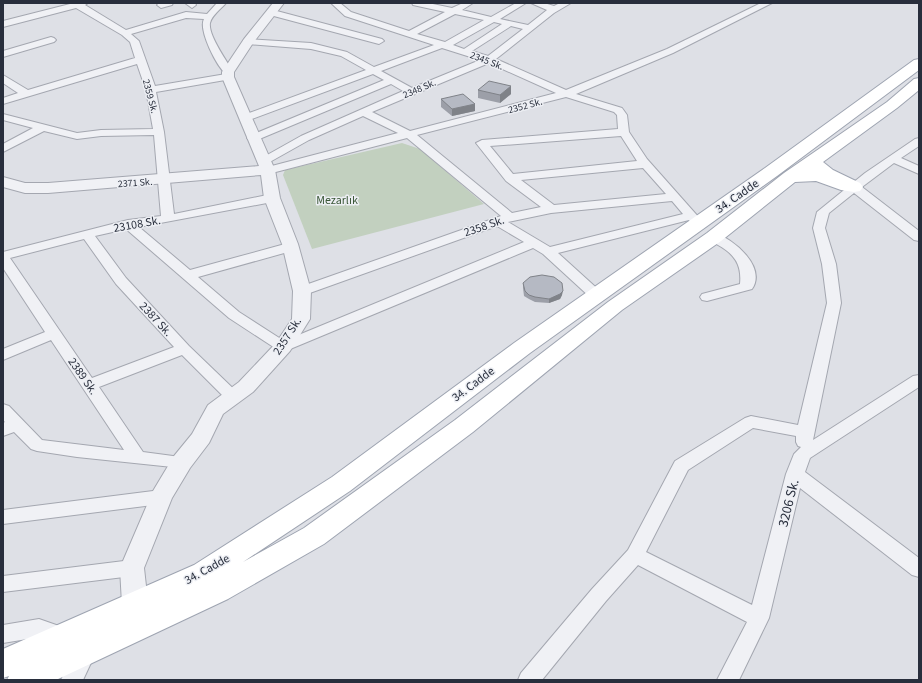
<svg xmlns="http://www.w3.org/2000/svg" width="922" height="683" viewBox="0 0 922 683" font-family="'Source Sans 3',sans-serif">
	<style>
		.green { fill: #c2d0bf }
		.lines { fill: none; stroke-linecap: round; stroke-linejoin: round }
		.minor-casing { stroke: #a4a7b0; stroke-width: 2 }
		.tertiary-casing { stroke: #a4a7b0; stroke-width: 2 }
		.primary-casing { stroke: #9ea4b1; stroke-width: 2 }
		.minor { fill: #f0f1f5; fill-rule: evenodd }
		.tertiary { fill: #f0f1f5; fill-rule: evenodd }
		.primary { fill: #fff; fill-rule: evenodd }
		.wall { fill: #9c9fa8 }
		.shaded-wall { fill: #7f8288 }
		.building { fill: #b5b9c3; stroke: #7f8288 }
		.labels { text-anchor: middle; stroke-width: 3; stroke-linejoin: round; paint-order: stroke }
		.far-street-label { font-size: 10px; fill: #282e3c; stroke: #edeff4 }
		.street-label { font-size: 12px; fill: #282e3c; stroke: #edeff4 }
		.park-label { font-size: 12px; fill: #3a5737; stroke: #edeff4 }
		.near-street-label { font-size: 14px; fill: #282e3c; stroke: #edeff4 }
	</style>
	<rect width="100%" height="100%" fill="#dee0e6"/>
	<polygon class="green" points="402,143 420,149 484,204 312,249 283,175 285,170"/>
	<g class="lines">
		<defs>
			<g id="minor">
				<path d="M74,3H88L85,5L126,30L186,12L207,14L217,3H226C221,9 212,15 210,23C208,35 227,61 233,72L230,74L233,77L231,79L156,92L164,132L174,214L272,194L276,195L278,198L276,201L272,202L139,227L190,270L285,244H295L297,247L295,250L198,277L239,312L284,341L524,242L497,226L307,294L302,295L297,294L295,291L297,288L501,216L407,138L268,174L264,172L262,170L264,168L398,133L363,116L309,140L268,163H260L258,161L260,159L301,136L403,91L391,84L257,140H249L247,138L249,136L384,80L373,74L249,120H241L240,118L241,116L366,70L341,56L311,49L248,44L245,43L243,41L245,39L311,43L347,52L374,67L434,45L345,16L331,3H340L351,12L409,31L445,12L413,5L412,3H428L452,8L463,3H473L462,10L491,17L516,3H526L500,19L528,25L547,10L531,3H544L554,6L560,3H571L554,13L496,59L566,90L667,49L761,3H772L673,53L576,94L622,108L627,115L629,132L647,159L702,221L700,224C695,225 692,225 689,220L558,253L601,292L603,295L601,298L596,299L591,298L543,254L533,248L283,352L278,350L229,318L126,229L95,236L126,278L189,346L241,396L239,400L233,401L227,400L182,355L99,387L143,452L188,458L191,462L188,466L182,468L77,457L37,451L31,449L14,432L3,436V423L5,422L3,420V404L9,406L42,440L124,450L51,340L3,360V349L45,332L3,268V252L128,220L161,216L154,135L101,136L77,139L44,131L3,152V144L33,128L3,120V114L77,133L101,130L153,129L146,90L137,64L3,104V98L18,93L3,83V75L28,90L135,58L130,42L122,35L76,8L3,27V21ZM455,14L484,20L445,42L417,34ZM186,18L204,19C198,30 217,67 226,74L155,86L139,41L131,34ZM494,22L502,24L464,49L453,45ZM511,26L523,29L488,56L472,51ZM442,48L480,60L412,88L381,71ZM489,63L556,93L410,131L372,112ZM566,97L614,112L617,115L618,129L482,140L476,143L506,181L541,207L512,213L417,135ZM621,136L637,161L513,174L490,146ZM643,168L666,194L554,205L521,180ZM672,201L683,214L550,247L508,222L551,213ZM84,239L116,284L174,347L92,378L10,258Z"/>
				<polygon points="159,3 173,3 172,5 161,8 157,5"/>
				<polygon points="185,3 195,3 196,5 192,8"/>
				<polygon points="273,10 382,39 384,41 379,44 270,15 269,13"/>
				<polygon points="51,37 54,38 56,40 54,42 3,57 3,51"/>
				<path d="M919,138V146L901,158L919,166V174L894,163L862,187L919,231V241L914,240L854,193L829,213L825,228L836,264L841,303L813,440L913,376L919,375V387L810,458L805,472L919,558V577L912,575L800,488L769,618L739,680H717L747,622L638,565L606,601L542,680H518L521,673L592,589L628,550L675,461L745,418L751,416L798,425L827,303L822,264L813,228L817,212L865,173L915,139ZM753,428L796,436V442L798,446L801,447L794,454L786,474L752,605L646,552L688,470Z"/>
				<path d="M714,233C733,238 767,267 752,289L707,301L702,300L700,297L702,294L740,284C742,264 734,254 718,245C714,242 710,241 708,237L709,234Z"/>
				<polygon points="161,490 167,492 170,497 167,502 161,504 3,524 3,510"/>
				<polygon points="132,560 139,562 142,568 139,574 132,576 3,592 3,576"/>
				<polygon points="39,619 59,626 64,642 61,648 54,651 47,648 43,638 39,637 3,643 3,625"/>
				<polygon points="85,643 92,645 96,652 83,680 61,680 78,645"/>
			</g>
			<polygon id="tertiary" points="273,3 284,3 253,43 234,72 234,77 275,170 280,198 298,244 311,291 310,319 290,351 253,392 223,414 209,443 190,468 172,498 144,568 148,604 144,612 135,615 126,612 122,604 120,568 153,491 174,456 192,434 208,405 239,382 276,343 292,319 293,291 282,244 264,198 261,175 48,193 25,193 3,187 3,177 25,183 48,183 259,166 222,77 222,72 244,39"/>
			<polygon id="primary" points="919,59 919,70 777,176 530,353 350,491 243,562 304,528 455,420 608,302 707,233 784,173 887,102 914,79 919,78 919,90 897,108 823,162 833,170 860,183 863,187 860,191 854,192 841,190 816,181 795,182 721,241 622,310 473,432 324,544 228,599 56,680 7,680 9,676 3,678 3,649 194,565 332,477 514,343 765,168 914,60"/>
		</defs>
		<use href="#minor" class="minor-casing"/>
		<use href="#tertiary" class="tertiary-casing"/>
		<use href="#primary" class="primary-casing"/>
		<use href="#minor" class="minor"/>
		<use href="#tertiary" class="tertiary"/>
		<use href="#primary" class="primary"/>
	</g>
	<g class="wall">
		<polygon points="511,86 511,94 500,103 478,98 478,90"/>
		<polygon points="441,99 475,104 475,111 452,116 441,107"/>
		<polygon points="523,283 562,295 560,299 549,303 535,302 529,299 524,296 523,288"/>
	</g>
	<g class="shaded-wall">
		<polygon points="511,86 511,94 500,103 500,95"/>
		<polygon points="475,104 475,111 452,116 452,109"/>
		<polygon points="563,291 562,295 560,299 549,303 549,299"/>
	</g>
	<g class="building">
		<polygon points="489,81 511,86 500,95 478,90"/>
		<polygon points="463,94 475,104 452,109 441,99"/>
		<polygon points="542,275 554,277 562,283 563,291 560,294 549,299 535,297 529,295 525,291 523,283 530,277"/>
	</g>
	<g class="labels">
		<g class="far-street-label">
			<text transform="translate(487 60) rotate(21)" y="4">2345 Sk.</text>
			<text transform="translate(419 88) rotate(-23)" y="4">2348 Sk.</text>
			<text transform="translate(151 96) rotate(75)" y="4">2359 Sk.</text>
			<text transform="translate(525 105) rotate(-15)" y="4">2352 Sk.</text>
			<text transform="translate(135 182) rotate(-4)" y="4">2371 Sk.</text>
		</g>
		<g class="street-label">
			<text transform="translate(737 196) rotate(-35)" y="4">34. Cadde</text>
			<text transform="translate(137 224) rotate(-10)" y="4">23108 Sk.</text>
			<text transform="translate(484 226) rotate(-19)" y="4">2358 Sk.</text>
			<text transform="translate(156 319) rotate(47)" y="4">2387 Sk.</text>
			<text transform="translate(287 336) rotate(-57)" y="4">2357 Sk.</text>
			<text transform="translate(83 376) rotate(55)" y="4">2389 Sk.</text>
			<text transform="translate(473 384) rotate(-37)" y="4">34. Cadde</text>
			<text transform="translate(207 569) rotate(-29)" y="4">34. Cadde</text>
		</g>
		<g class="park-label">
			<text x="337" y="204">Mezarlık</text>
		</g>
		<g class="near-street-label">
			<text transform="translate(788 503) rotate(-76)" y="5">3206 Sk.</text>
		</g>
	</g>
	<rect width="922" height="683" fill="none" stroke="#282e3c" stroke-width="8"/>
</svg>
